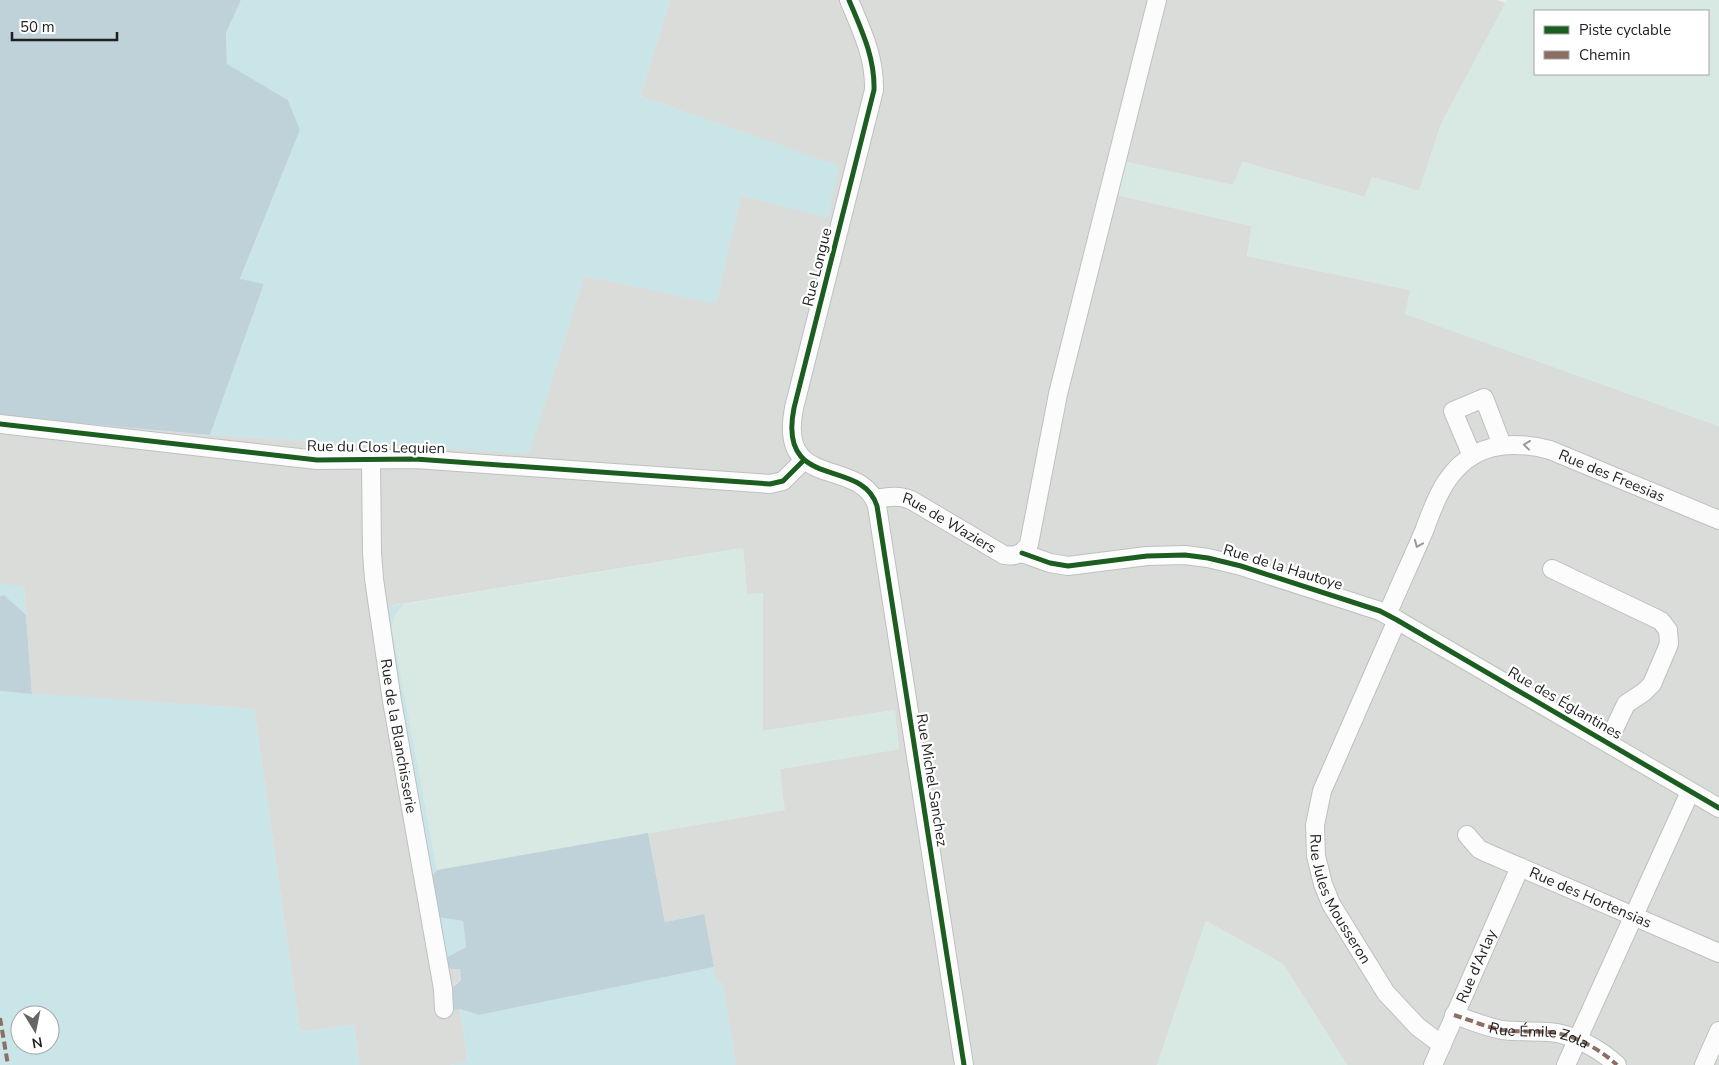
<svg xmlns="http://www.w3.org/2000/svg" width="1719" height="1065" viewBox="0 0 1719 1065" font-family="'Nunito Sans',sans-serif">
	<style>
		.residential { fill: #dadcda }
		.farmland { fill: #d8e9e3; fill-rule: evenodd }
		.grass { fill: #c9e5e8; fill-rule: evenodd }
		.forest { fill: #bfd2da }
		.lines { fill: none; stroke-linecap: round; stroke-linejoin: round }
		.minor-casing { stroke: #bec0bf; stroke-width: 20 }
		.minor { stroke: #fcfcfc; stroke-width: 18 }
		.quiet { stroke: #8d6e63; stroke-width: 4; stroke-dasharray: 8 4; stroke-linecap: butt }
		.cycleway-casing { stroke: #fff; stroke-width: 8 }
		.cycleway { stroke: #1b5e20; stroke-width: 5 }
		.oneway { stroke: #999 }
		.labels { text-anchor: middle; stroke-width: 4.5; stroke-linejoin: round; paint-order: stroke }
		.street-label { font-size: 15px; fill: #1f1f1f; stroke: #fff }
	</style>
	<rect width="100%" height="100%" fill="#e8edea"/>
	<polygon class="residential" points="670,0 1497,0 1506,3 1441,124 1419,191 1372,177 1365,197 1243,162 1233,185 1126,162 1117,195 1252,226 1247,256 1410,290 1406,314 1719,426 1719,1065 1347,1065 1283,964 1206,921 1157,1065 736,1065 722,982 716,982 703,914 665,922 648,833 784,810 780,769 899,749 894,710 763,731 763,594 747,594 743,548 383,607 446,967 451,969 460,968 461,980 455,984 449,1010 460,1009 468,1062 450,1065 359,1065 354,1025 300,1032 254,709 32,694 24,587 0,584 0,416 210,435 529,453 584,276 716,303 741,195 828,217 838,166 640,96"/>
	<g class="farmland">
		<path d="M1507,0H1719V426L1405,314L1410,290L1247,256L1252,226L1117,195L1126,162L1233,185L1242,162L1365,197L1372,177L1419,191L1441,124ZM1535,11H1708V74H1535Z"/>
		<polygon points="743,548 747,594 763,593 763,731 895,710 899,749 780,769 785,810 437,870 392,628 393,618 397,611 405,604"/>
		<polygon points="1206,921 1283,964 1347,1065 1157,1065"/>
	</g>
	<g class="grass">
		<polygon points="241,0 670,0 640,96 839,166 828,218 741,195 716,304 584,276 529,454 210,435 264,284 240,280 300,130 288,100 227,64 226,33"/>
		<polygon points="0,584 24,586 26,615 4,595 0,596"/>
		<path d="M405,604C396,611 393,617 392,628L437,870L429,880L382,607Z"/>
		<path d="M0,691L254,709L300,1032L354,1025L359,1065H0ZM20,1015H50V1045H20Z"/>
		<polygon points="436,917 463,921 466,947 444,959"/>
		<polygon points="714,967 716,982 722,981 736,1065 450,1065 468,1061 460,1009 479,1015"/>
	</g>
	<g class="forest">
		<polygon points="0,0 241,0 226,33 227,64 288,100 300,130 240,279 264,284 210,435 0,416"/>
		<polygon points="4,595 26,615 32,694 0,691 0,596"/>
		<polygon points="648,833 665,922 704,914 714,967 479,1015 460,1009 449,1011 450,990 461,980 460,969 451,969 446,967 444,959 466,947 463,921 436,917 429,880 437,870"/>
	</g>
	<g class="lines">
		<defs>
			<g id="minor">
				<path d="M849,0C861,29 875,57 874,90L794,408C777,493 862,456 877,506L964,1065"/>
				<polyline points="0,424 317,460 415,459 770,484 783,481 804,460"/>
				<polyline points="1472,456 1453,411 1484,398 1502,445"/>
				<path id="s1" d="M371,460L372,553L374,579L392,701L443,989L444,1009"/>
				<path id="s2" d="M875,499C888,497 899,495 911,500L1004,555C1015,557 1023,554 1029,544L1058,394L1157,0"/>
				<polyline points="1022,553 1050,563 1068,566 1147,556 1185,555 1208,558 1241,566 1380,611 1397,620 1719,808"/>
				<polyline points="1552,569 1655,618 1661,621 1668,630 1669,644 1652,684 1644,692 1626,704 1608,742"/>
				<path id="s3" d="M1387,615C1399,587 1412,559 1424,531C1430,515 1436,497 1446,482C1471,444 1508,439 1550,450L1719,520"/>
				<path id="s4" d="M1397,620L1322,791L1315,825L1316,856L1323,884L1331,904L1386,993L1418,1027L1442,1045"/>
				<path id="s5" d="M1467,835L1479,849L1485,852L1719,953"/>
				<path id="s6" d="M1454,1015C1470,1020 1486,1027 1502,1030C1518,1032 1533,1031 1549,1032C1573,1034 1600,1049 1617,1065"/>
				<path id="s7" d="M1433,1065L1520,867"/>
				<polyline points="1566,1065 1690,792"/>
				<polyline points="1704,1065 1719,1031"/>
			</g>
		</defs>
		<use href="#minor" class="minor-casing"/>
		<use href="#minor" class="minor"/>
		<g class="quiet">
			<path d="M1454,1015C1470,1020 1486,1027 1502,1030C1518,1032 1533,1031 1549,1032C1573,1034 1600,1049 1617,1065"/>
			<polyline points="0,1018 8,1065"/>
		</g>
		<defs>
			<g id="cycleway">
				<path d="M849,0C861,29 875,57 874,90L794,408C777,493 862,456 877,506L964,1065"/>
				<polyline points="0,424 317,460 415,459 770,484 783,481 804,460"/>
				<polyline points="1022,553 1050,563 1068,566 1147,556 1185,555 1208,558 1241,566 1380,611 1397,620 1719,808"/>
			</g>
		</defs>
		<use href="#cycleway" class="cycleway-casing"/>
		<use href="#cycleway" class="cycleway"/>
	</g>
	<defs><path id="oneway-chevron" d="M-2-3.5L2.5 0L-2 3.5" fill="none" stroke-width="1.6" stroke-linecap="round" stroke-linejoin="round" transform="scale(1.25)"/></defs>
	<g class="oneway">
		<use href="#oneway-chevron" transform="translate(1527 445) rotate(-173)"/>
		<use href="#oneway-chevron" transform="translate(1418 544) rotate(113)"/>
	</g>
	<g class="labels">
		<g class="street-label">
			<text transform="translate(817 267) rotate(-76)" y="5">Rue Longue</text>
			<text transform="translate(376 447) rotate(1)" y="5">Rue du Clos Lequien</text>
			<text dy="5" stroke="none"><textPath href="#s3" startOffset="330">Rue des Freesias</textPath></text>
			<text dy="5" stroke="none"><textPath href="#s2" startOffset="81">Rue de Waziers</textPath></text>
			<text transform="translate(1283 567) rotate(17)" y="5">Rue de la Hautoye</text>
			<text transform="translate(1565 703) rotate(30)" y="5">Rue des Églantines</text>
			<text dy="5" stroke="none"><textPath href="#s1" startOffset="278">Rue de la Blanchisserie</textPath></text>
			<text transform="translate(932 780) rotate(81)" y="5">Rue Michel Sanchez</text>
			<text dy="5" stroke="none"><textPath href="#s4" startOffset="301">Rue Jules Mousseron</textPath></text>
			<text dy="5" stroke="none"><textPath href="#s5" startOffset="140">Rue des Hortensias</textPath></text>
			<text dy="5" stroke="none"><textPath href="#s7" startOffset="108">Rue d'Arlay</textPath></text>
			<text dy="5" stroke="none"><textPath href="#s6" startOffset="88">Rue Émile Zola</textPath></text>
		</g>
	</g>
	<rect x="1534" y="10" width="175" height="65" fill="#ffffff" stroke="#a5a5a5"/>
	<rect x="1544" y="26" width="25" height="8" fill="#1b5e20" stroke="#a5a5a5"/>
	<text x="1579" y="35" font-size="15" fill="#1f1f1f">Piste cyclable</text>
	<rect x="1544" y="51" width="25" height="8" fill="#8d6e63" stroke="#a5a5a5"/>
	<text x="1579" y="60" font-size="15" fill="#1f1f1f">Chemin</text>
	<g transform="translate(35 1030) rotate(170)"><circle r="24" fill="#ffffff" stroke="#a5a5a5"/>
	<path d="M0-4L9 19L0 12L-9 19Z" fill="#656766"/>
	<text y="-8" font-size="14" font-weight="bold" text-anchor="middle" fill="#1f1f1f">N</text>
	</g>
	<path d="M12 32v8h105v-8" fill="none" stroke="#1f1f1f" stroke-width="2.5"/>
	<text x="20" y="32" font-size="15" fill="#1f1f1f" stroke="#ffffff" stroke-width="4" paint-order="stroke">50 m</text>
</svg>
